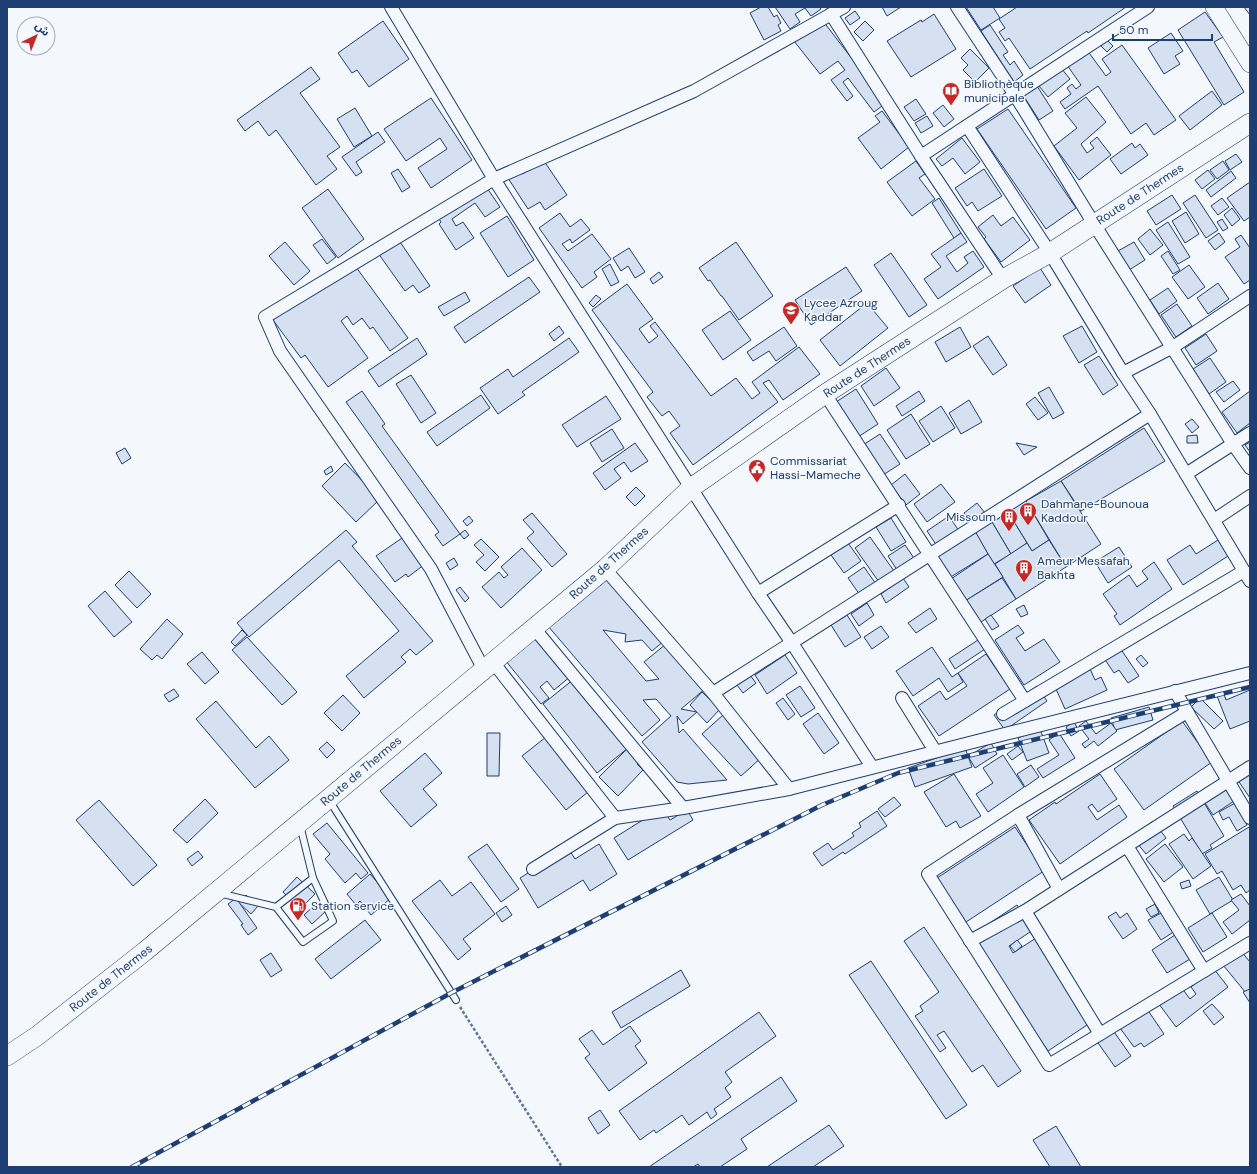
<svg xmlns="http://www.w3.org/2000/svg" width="1257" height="1174" viewBox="0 0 1257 1174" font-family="'DM Sans','Noto Sans Arabic',sans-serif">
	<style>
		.building { fill: #d5e0f0; stroke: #1d3f73 }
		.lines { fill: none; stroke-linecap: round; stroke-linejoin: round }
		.service-casing { stroke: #1d3f73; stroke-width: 8 }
		.minor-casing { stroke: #1d3f73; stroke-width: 14 }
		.secondary-casing { stroke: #1d3f73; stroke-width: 18 }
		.primary-casing { stroke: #1d3f73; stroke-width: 20 }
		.path { stroke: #5e769c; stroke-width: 2.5; stroke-dasharray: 3 2; stroke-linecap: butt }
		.service { stroke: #f4f7fb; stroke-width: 6 }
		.minor { stroke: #f4f7fb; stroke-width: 12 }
		.secondary { stroke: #f4f7fb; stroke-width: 17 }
		.primary { stroke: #f4f7fb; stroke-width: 19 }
		.rail-casing { stroke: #1d3f73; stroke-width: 4.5 }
		.rail { stroke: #f4f7fb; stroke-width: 3; stroke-dasharray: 9; stroke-linecap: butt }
		.labels { text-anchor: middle; stroke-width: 3; stroke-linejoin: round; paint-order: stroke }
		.poi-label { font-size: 12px; fill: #1d3f73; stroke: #f4f7fb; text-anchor: start }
		.street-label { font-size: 12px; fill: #1d3f73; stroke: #f4f7fb }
	</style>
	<rect width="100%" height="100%" fill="#f4f7fb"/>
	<g class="building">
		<polygon points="761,7 768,7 774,17 777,15 781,23 778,25 781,31 764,40 750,13"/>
		<polygon points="775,7 820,7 821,9 811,16 805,8 795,14 800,22 790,29"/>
		<polygon points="882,7 901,7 887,16"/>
		<polygon points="966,7 993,7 1000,18 981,30"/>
		<polygon points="1017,7 1126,7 1088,33 1087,31 1030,69 1009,38 1005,41 999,32 1005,28 999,19"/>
		<polygon points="1244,7 1250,7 1250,15"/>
		<polygon points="855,11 860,18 850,25 845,18"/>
		<polygon points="1205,12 1223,37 1214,42 1244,92 1224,105 1178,30"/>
		<polygon points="934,14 956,49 911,77 887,41 921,20 922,22"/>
		<polygon points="383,21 409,59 369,87 357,70 352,73 338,53"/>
		<polygon points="823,21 886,103 874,112 848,78 843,82 853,96 847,101 831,80 845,70 838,61 820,74 794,41"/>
		<polygon points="865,21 874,30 863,41 854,32"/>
		<polygon points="990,25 1008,52 1003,55 1010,65 1014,61 1023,75 1014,82 981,31"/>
		<polygon points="1171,33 1183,51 1175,56 1180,64 1164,74 1148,48"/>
		<polygon points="1107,40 1113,46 1107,52 1101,46"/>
		<polygon points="1122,45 1176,120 1154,135 1146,123 1131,134 1098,86 1065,109 1060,102 1071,94 1067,88 1072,84 1076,89 1081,85 1067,65 1087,50 1106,76 1111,72 1102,59"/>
		<polygon points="970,49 989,68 975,82 963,70 968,65 961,58"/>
		<polygon points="311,67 320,79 300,93 340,147 327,156 337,169 316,185 276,130 269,136 258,121 245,131 237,120"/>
		<polygon points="1061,68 1070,79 1048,97 1039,86"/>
		<polygon points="1037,86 1053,111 1039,120 1023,95"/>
		<polygon points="1212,91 1222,105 1190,130 1179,116"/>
		<polygon points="1086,97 1106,122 1081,144 1087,153 1094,148 1090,143 1097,137 1111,155 1079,180 1054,146 1077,128 1065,113"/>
		<polygon points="431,98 472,160 431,188 418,168 447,149 440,138 406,161 384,129"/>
		<polygon points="916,99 926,114 914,121 904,107"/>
		<polygon points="943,105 954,119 944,127 933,113"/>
		<polygon points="355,108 372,136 354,147 337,119"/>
		<polygon points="1008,109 1076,208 1046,229 977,129"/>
		<polygon points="882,111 909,147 881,169 858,138 880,122 875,116"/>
		<polygon points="927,116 933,126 921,133 915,123"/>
		<polygon points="378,132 385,142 356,162 362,172 356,176 342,157"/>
		<polygon points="962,138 980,162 965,174 953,158 942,166 936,159"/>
		<polygon points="1132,143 1135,148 1140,144 1148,155 1121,174 1110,159"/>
		<polygon points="1236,154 1242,162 1230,170 1225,161"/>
		<polygon points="540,155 567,195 545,210 540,202 528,209 506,175 518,168 522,174 526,172 522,166"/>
		<polygon points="916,161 925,174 919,178 935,199 912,216 887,182"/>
		<polygon points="1223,161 1229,170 1217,179 1210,170"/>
		<polygon points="398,169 410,187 402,192 391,173"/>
		<polygon points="984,169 1002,196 978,211 972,202 967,206 955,188"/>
		<polygon points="1208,170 1215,179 1202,189 1195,180"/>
		<polygon points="1231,171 1236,178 1211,197 1206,190"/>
		<polygon points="1250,182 1250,217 1244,221 1227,198"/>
		<polygon points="485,185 500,207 485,217 475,203 452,219 456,226 463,222 474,238 456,250 439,224 441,222 437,216"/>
		<polygon points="328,189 364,239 338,258 302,208"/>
		<polygon points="1172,195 1181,209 1156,225 1147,211"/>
		<polygon points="1195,195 1218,230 1206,238 1183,203"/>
		<polygon points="939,198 961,233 954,238 932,203"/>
		<polygon points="1222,198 1229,207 1218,215 1211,206"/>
		<polygon points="1232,208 1240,219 1232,226 1224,215"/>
		<polygon points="1186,212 1199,234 1185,243 1172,221"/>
		<polygon points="560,213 570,227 581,219 590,230 572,243 570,239 562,244 568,251 592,234 611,259 594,272 597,277 582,288 539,228"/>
		<polygon points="993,215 1001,226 1013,217 1030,240 1001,262 984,239 986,237 978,227"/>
		<polygon points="507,216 534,260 508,277 480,233"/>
		<polygon points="1222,219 1228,228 1223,231 1217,222"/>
		<polygon points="1168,222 1190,257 1178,264 1156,230"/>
		<polygon points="1150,229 1163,245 1150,255 1138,239"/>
		<polygon points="961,233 967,242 946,256 957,272 968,263 964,257 973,251 984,267 938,299 924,279 941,267 931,254"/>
		<polygon points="1219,233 1225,242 1215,250 1208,241"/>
		<polygon points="1241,235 1250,248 1250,280 1244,284 1225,257 1240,247 1235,239"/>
		<polygon points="322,239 336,257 327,264 313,245"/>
		<polygon points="398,239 430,286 419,293 413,285 405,291 378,253"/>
		<polygon points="285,242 310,271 294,285 269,256"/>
		<polygon points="736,242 773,296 739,320 722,296 721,296 710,280 708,281 699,268"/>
		<polygon points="1134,242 1145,260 1129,270 1118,251"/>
		<polygon points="629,248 645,272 635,278 628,266 621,271 613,258"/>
		<polygon points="1168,251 1180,270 1173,274 1161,256"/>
		<polygon points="891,253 927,305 909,317 874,265"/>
		<polygon points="353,263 408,338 390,351 373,327 370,329 362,318 353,325 347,316 341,321 368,358 328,387 305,355 301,358 273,320 288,309 289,310"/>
		<polygon points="610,264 619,282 611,286 602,269"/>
		<polygon points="1189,265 1205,287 1188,299 1172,277"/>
		<polygon points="846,267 862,291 811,325 795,300"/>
		<polygon points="1040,268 1051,285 1025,303 1013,286"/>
		<polygon points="659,272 663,277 653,284 650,279"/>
		<polygon points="529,277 540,292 465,343 454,327"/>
		<polygon points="1218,283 1229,299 1208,314 1197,298"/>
		<polygon points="627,284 653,319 639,329 649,343 658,336 650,326 655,322 711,396 736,378 752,399 760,393 752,382 799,347 820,374 783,400 769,380 763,383 778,402 693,465 670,433 680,426 669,411 662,416 647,397 653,392 592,310"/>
		<polygon points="1168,288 1177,301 1159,314 1150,300"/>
		<polygon points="465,292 470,301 444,316 438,307"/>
		<polygon points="596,295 601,299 593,307 589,303"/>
		<polygon points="867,303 888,328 840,366 820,340"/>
		<polygon points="1177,304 1192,326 1176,337 1161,315"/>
		<polygon points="730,311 751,340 723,360 702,330"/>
		<polygon points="559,326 564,333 554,341 549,334"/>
		<polygon points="1082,326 1097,352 1079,363 1063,336"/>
		<polygon points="784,327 797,346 776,361 769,351 753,361 747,352"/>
		<polygon points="960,327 971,347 946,362 935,342"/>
		<polygon points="1206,334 1217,351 1196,365 1185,348"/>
		<polygon points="988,336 1007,365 993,375 973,346"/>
		<polygon points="417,338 427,354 379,387 368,371"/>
		<polygon points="569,338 579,352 522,392 525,395 498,414 480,388 508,369 513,377"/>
		<polygon points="1099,356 1118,385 1103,395 1084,365"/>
		<polygon points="1210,358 1226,382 1209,394 1193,369"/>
		<polygon points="886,368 900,388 874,406 861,386"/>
		<polygon points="411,375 436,413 421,423 396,384"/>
		<polygon points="1233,381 1240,390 1224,402 1216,392"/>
		<polygon points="1049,387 1064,413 1053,419 1038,393"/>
		<polygon points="856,389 878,424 858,437 836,402"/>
		<polygon points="362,391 385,424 382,426 460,534 443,546 435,535 439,532 346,402"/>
		<polygon points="919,391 925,401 902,416 896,406"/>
		<polygon points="1250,391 1250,423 1237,433 1222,412"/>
		<polygon points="481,395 490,408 437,446 427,432"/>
		<polygon points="606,396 621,419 577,447 562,425"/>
		<polygon points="1035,397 1048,413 1038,420 1026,404"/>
		<polygon points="969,400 982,422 961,434 949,413"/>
		<polygon points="941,406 955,428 933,442 919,421"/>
		<polygon points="911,414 930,444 906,459 887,430"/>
		<polygon points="1192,419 1199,427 1192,433 1185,424"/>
		<polygon points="1144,428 1165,461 1081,511 1061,481"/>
		<polygon points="612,429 624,448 602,462 590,443"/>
		<polygon points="880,434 900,464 883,475 863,445"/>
		<polygon points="1197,435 1198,443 1187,443 1187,436"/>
		<polygon points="1250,442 1250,452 1245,445"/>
		<polygon points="635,443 648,461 631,472 624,462 614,469 621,478 605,490 593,473"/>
		<polygon points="1016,443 1037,447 1024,455"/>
		<polygon points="125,448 131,458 122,464 116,453"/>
		<polygon points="345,463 380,499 356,522 322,486"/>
		<polygon points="331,466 333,471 326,475 324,471"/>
		<polygon points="905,474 920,494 906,505 891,485"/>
		<polygon points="1061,481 1101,544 1066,567 1026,501"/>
		<polygon points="941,484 955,502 927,522 914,504"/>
		<polygon points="636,487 645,496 635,506 626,497"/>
		<polygon points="1026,501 1049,540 1032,551 1008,512"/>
		<polygon points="977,503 985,513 972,524 964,513"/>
		<polygon points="1008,512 1027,543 1011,554 992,522"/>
		<polygon points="532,513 567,554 552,567 527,538 534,532 523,520"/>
		<polygon points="469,516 473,521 467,526 463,521"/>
		<polygon points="949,516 959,531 937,546 927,531"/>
		<polygon points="891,518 906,542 891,551 876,527"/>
		<polygon points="992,522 1011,554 994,564 975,532"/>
		<polygon points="346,530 357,542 352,546 433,641 416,655 410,649 401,657 406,662 364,698 346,676 399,631 339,560 249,637 237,623"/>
		<polygon points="465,530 469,535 464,539 460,534"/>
		<polygon points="975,531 988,554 949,578 936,554"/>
		<polygon points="405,536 425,564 408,577 406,574 395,582 376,556"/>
		<polygon points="870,537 894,571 879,582 855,548"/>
		<polygon points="481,539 499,557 485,571 476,562 484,555 474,545"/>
		<polygon points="1049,540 1066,567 1016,599 995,564 1027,543 1032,551"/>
		<polygon points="1218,540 1228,556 1183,585 1167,560 1190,545 1196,554"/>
		<polygon points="848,543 861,561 844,573 831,555"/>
		<polygon points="905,545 916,561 899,573 888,556"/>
		<polygon points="1119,547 1132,567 1108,583 1095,562"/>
		<polygon points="522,548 542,570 501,608 482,587 499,572 504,578 508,575 501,567"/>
		<polygon points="988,554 1003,577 965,601 951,579"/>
		<polygon points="454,558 458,565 450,570 446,563"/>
		<polygon points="1154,562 1172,589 1120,625 1114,616 1117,614 1103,594 1129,575 1137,587 1148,579 1142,571"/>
		<polygon points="864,567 876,584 860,595 848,578"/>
		<polygon points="129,571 151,594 137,608 115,585"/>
		<polygon points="608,574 665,640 652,651 642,640 625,642 626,634 603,630 646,681 659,679 644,662 666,644 705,689 681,709 697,712 683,724 677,716 679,733 683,729 727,780 688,784 677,782 642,742 671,716 656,699 643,700 660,720 642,736 548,626"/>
		<polygon points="903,578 909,587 886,603 881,594"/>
		<polygon points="1002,578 1016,599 981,622 965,601"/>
		<polygon points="460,587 469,598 465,602 456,590"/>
		<polygon points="105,591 132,622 114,637 88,606"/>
		<polygon points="867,603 874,615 859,626 851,614"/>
		<polygon points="1024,605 1028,614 1021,617 1016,609"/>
		<polygon points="930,608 937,619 916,633 908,623"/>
		<polygon points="847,615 861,637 845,647 831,625"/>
		<polygon points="991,615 999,626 992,630 985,619"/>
		<polygon points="167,619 183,634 162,659 157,655 152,660 140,649"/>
		<polygon points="1018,625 1024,633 1016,638 1025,651 1044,639 1060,662 1024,685 995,640"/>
		<polygon points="881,626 889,637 872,649 864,637"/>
		<polygon points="242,630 247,635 235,646 231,642"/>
		<polygon points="536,634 571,676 554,690 547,681 540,687 549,698 541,704 505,660"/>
		<polygon points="247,637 297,692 282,705 232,650"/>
		<polygon points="978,640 985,649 955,669 949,659"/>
		<polygon points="1116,642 1139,676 1128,683 1119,670 1114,673 1100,652"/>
		<polygon points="932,647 952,677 958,673 963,682 948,692 939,678 913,696 896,671"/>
		<polygon points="202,652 219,672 205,684 187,664"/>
		<polygon points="986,654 1010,689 939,736 918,706 940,691 946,700 967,686 958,673"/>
		<polygon points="785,655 797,673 767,694 755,675"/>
		<polygon points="1141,655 1148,663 1143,667 1136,659"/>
		<polygon points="1087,662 1095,680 1101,677 1107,690 1065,709 1051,678"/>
		<polygon points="750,675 756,683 743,693 737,685"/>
		<polygon points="574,679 628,748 597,773 543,704"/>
		<polygon points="800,686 815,708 801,717 786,695"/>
		<polygon points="1037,686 1047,701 1005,730 994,715"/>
		<polygon points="174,689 179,696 169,702 164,695"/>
		<polygon points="1250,690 1250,721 1230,729 1217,696 1224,694 1226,700"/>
		<polygon points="702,692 720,709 707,723 690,705"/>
		<polygon points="343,695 360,713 342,731 324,713"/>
		<polygon points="783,698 795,714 788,720 776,703"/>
		<polygon points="1200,698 1223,721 1214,729 1191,707"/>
		<polygon points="216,701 256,748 269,736 289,760 255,788 196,719"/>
		<polygon points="1149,707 1153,720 1115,730 1111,718"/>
		<polygon points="818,713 839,743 824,754 803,724"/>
		<polygon points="723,715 762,757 741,776 702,734"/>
		<polygon points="1086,721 1096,734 1111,723 1117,731 1098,746 1094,741 1085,748 1082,744 1089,739 1079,726"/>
		<polygon points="1182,721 1212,762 1144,810 1114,769"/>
		<polygon points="1074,722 1079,731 1071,736 1066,727"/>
		<polygon points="1040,729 1049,753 1027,761 1018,738"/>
		<polygon points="487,733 500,733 499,776 487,776"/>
		<polygon points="551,733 594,787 566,810 522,756"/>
		<polygon points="1059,733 1075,758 1043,778 1037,769 1059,755 1049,740"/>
		<polygon points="327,742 335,750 327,758 319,749"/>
		<polygon points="991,743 997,754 975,768 968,756"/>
		<polygon points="1018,746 1023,752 1012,760 1007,754"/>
		<polygon points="629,747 641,759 637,764 643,770 618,796 599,777"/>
		<polygon points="965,748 972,767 915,787 908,768"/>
		<polygon points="425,753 442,773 423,789 437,805 411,827 380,791"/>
		<polygon points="1003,755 1024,787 988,812 976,794 993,783 983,768"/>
		<polygon points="1250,761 1250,798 1233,773"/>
		<polygon points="1031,765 1039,777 1025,787 1017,774"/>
		<polygon points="954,774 981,816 960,828 956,821 946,827 924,792"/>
		<polygon points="1100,774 1117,799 1098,812 1092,804 1088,807 1097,820 1119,805 1127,817 1060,864 1029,820 1055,802 1056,804"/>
		<polygon points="1219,780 1234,801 1213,815 1199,794"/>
		<polygon points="1197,791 1224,836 1210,845 1212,848 1202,854 1173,806"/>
		<polygon points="894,797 901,805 885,817 878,809"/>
		<polygon points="205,799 218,813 187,843 173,830"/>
		<polygon points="99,800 157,865 133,886 76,820"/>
		<polygon points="1235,803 1247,825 1237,831 1229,817 1223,820 1219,812"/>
		<polygon points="662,808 670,820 687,810 693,820 628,860 614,838"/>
		<polygon points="877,811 887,826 845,854 843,852 822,866 813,853 828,843 833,850 854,836 852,833 861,827 859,823"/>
		<polygon points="1153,821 1166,838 1146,854 1132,837"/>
		<polygon points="327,823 368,873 361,879 356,873 345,883 325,859 330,854 313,834"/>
		<polygon points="1015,827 1044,871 966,922 937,878"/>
		<polygon points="1249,827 1250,829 1250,890 1246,893 1241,885 1233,890 1222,871 1217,874 1205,854"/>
		<polygon points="1184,834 1189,841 1192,838 1211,866 1193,879 1169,844"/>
		<polygon points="487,844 519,889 501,902 468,857"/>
		<polygon points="599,844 617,874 590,891 583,880 538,908 520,878 568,848 575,859"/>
		<polygon points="1165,844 1183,867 1164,882 1146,859"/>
		<polygon points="198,851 203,857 192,866 187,859"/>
		<polygon points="370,874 391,898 371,915 360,901 356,905 347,894"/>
		<polygon points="297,877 315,894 300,909 283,892"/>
		<polygon points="1219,877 1233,900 1210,914 1196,890"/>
		<polygon points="440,880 452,896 471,882 495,914 463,939 471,949 458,960 412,901"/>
		<polygon points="1189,880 1191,886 1182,889 1180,883"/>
		<polygon points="1241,894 1250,906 1250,920 1232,934 1223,922 1239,910 1231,900"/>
		<polygon points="246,895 258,906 251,914 238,902"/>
		<polygon points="236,898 257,928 248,935 241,925 243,924 228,904"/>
		<polygon points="318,902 326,911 312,924 304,915"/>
		<polygon points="1155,904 1159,913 1151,917 1146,909"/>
		<polygon points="1017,905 1033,930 1009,946 1013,953 1036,938 1090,1023 1048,1051 970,936"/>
		<polygon points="506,906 512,915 502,922 496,913"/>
		<polygon points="1116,912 1120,918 1127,913 1137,929 1123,939 1108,917"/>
		<polygon points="1163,912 1175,931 1161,940 1148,920"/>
		<polygon points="1212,913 1227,937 1203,952 1188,928"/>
		<polygon points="365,920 381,940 331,979 315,959"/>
		<polygon points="924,927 1021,1071 998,1087 983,1065 972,1072 944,1031 937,1035 946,1048 940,1052 915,1016 923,1011 920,1006 939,992 904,941"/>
		<polygon points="1175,935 1190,959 1167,973 1152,950"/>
		<polygon points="1017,940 1022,946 1015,952 1010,946"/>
		<polygon points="1241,951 1250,962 1250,989 1246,993 1223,965"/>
		<polygon points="271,953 282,970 271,977 260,960"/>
		<polygon points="871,961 967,1105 946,1119 849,975"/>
		<polygon points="1214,969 1228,987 1176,1027 1159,1004 1181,987 1190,999 1196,994 1191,987"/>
		<polygon points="681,970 690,986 621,1028 612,1012"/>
		<polygon points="1250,989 1250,1003 1243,992"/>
		<polygon points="1212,1004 1224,1017 1214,1025 1203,1011"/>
		<polygon points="1147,1009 1164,1034 1144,1047 1141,1043 1134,1047 1120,1028"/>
		<polygon points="759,1012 776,1036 725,1072 732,1082 725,1088 731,1097 714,1109 717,1114 711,1119 707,1112 689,1125 682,1115 656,1133 654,1130 640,1140 619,1111"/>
		<polygon points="630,1026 641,1041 635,1046 647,1063 609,1091 585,1058 590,1054 579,1039 592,1030 603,1045"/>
		<polygon points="1112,1029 1131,1056 1115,1067 1096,1040"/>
		<polygon points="781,1077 797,1101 741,1139 747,1149 720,1167 700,1167 698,1164 693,1167 649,1167"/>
		<polygon points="600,1110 610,1125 598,1134 588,1118"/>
		<polygon points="829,1125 844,1146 813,1167 767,1167"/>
		<polygon points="1056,1126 1081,1167 1050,1167 1033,1140"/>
	</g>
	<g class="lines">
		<defs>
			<g id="service">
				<polyline points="329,800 456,1000"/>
				<polyline points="219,893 276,907 313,878 300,825"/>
				<polyline points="276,907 303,942 333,921 313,878"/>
			</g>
			<g id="minor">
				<polyline points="391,7 494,179 758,593 792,643 872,767"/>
				<polyline points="957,7 1015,95 1094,224 1233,444 1250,468"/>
				<polyline points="831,14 921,156 1003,279"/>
				<polyline points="967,126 1050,253 1123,373 1150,414 1250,581"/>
				<polyline points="921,156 1148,7"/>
				<polyline points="1123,373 1173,347 1250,296"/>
				<polyline points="825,394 1025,701"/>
				<polyline points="1186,474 1250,433"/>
				<polyline points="1214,520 1250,496"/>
				<polyline points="605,569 713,693 789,789"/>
				<polyline points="758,593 899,505"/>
				<polyline points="534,628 683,808"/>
				<polyline points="493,662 615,818"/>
				<polyline points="484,670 431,569 280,351 265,317 494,179 694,91 844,7"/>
				<polyline points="1175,691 1250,818"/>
				<polyline points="713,693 1150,414"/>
				<polyline points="902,698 935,751"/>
				<polyline points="1187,712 1018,815 928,874 1049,1065 1250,943"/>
				<polyline points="1003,714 1244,571"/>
				<polyline points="1018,815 1059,889"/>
				<polyline points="1127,846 1204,971"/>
				<polyline points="533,869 615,818 683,808 789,789 981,740 1250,673"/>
				<polyline points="1025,911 1100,1034"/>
				<polyline points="970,941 1025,911 1250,767"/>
			</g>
			<polyline id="secondary" points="1214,7 1250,64"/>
			<polyline id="primary" points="7,1056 37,1036 144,952 605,569 691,488 825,394 1003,279 1050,253 1250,123"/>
		</defs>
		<use href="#service" class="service-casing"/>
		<use href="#minor" class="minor-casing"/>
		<use href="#secondary" class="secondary-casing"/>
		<use href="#primary" class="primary-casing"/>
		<polyline class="path" points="460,1007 562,1167"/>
		<use href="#service" class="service"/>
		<use href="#minor" class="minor"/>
		<use href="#secondary" class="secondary"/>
		<use href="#primary" class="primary"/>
		<defs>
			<polyline id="rail" points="132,1167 451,993 822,805 898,773 1250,687"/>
		</defs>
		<use href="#rail" class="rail-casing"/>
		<use href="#rail" class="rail"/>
	</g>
	<defs>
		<symbol id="library-pin" viewBox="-11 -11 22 30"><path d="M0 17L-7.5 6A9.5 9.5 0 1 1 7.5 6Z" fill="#c62828" stroke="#f4f7fb"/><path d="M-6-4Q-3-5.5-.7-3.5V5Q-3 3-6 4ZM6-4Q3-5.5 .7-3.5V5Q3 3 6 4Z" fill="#fff"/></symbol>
		<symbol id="school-pin" viewBox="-11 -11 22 30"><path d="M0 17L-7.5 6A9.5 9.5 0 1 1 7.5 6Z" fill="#c62828" stroke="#f4f7fb"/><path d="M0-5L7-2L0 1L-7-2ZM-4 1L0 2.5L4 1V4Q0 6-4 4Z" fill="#fff"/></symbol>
		<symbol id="civic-pin" viewBox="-11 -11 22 30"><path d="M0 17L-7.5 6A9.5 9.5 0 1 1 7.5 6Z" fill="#c62828" stroke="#f4f7fb"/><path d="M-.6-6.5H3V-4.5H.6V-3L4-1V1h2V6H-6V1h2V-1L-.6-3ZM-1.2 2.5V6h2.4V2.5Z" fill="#fff"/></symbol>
		<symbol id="building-pin" viewBox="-11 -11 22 30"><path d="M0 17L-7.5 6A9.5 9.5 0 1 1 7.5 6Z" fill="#c62828" stroke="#f4f7fb"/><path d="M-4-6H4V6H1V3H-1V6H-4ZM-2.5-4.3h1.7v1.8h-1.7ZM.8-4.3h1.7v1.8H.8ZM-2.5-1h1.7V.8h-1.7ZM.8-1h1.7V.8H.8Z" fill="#fff"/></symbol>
		<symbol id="fuel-pin" viewBox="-11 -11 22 30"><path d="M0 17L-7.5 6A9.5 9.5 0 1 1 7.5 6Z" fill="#c62828" stroke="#f4f7fb"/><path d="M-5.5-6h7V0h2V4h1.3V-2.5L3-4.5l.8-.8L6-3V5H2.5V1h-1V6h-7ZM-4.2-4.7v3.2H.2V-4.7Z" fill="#fff"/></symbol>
	</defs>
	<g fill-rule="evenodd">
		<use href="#library-pin" x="941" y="81" width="20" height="27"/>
		<use href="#school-pin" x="781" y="300" width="20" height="27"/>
		<use href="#civic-pin" x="747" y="458" width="20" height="27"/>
		<use href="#building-pin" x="1018" y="501" width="20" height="27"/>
		<use href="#building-pin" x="999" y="507" width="20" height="27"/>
		<use href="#building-pin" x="1014" y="558" width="20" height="27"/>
		<use href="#fuel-pin" x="288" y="896" width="20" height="27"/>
	</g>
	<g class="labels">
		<g class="poi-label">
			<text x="964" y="88">Bibliothèque<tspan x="964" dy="14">municipale</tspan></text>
			<text x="804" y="307">Lycee Azroug<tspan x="804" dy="14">Kaddar</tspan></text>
			<text x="770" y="465">Commissariat<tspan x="770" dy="14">Hassi-Mameche</tspan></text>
			<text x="1041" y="508">Dahmane-Bounoua<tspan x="1041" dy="14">Kaddour</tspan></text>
			<text x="996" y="521" text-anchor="end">Missoum</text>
			<text x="1037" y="565">Ameur Messafah<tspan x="1037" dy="14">Bakhta</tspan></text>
			<text x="311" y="910">Station service</text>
		</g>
		<g class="street-label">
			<text transform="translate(1140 194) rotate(-33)" y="4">Route de Thermes</text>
			<text transform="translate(867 367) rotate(-33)" y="4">Route de Thermes</text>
			<text transform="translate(609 563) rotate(-42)" y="4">Route de Thermes</text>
			<text transform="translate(361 771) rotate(-40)" y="4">Route de Thermes</text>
			<text transform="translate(111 978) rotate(-38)" y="4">Route de Thermes</text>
		</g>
	</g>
	<rect width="1257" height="1174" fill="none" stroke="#1d3f73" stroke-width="16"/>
	<g transform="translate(36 36) rotate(43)"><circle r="19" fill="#f4f7fb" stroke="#9eadc5"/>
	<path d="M0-3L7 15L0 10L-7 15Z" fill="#c62828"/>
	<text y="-6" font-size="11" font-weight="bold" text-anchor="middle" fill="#1d3f73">ش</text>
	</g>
	<path d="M1113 34v6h99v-6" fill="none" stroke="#1d3f73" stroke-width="2"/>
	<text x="1119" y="34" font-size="12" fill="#1d3f73" stroke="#f4f7fb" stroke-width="3" paint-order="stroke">50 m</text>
</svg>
